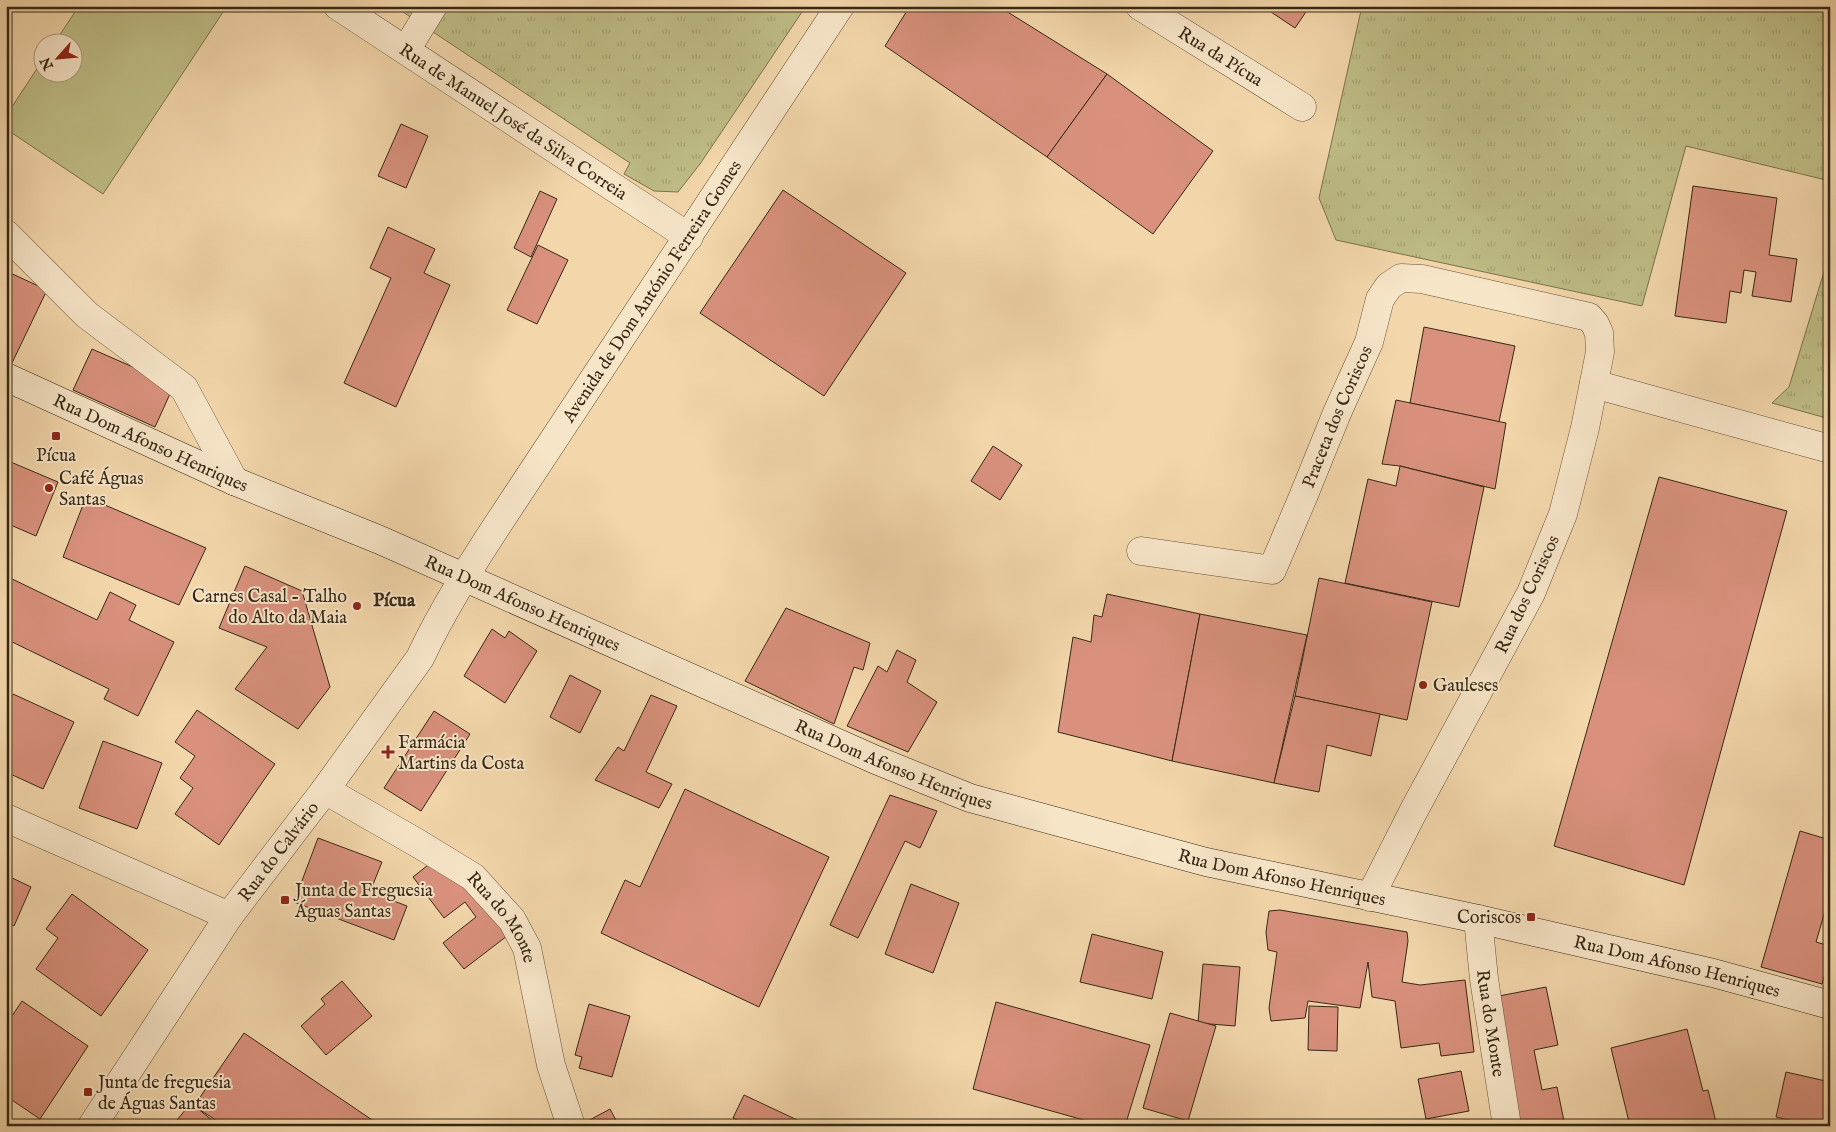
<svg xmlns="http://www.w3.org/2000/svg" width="1836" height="1132" viewBox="0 0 1836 1132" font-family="'IM FELL English',serif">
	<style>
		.grass { fill: url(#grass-tufts); stroke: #7b724e }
		.pitch { fill: #bfbd86; stroke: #7b724e }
		.building { fill: #d9917d; stroke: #372815 }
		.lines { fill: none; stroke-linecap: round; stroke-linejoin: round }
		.street-casing { stroke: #66543a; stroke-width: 29 }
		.secondary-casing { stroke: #372815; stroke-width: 29 }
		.street { stroke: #f7e5c8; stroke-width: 28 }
		.secondary { stroke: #f7e5c8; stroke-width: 28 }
		.poi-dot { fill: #8f2418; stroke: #f7e5c8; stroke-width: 2 }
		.labels { text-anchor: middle; stroke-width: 4; stroke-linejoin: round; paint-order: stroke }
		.street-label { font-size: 18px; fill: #372815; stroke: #f7e5c8 }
		.poi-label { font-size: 18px; fill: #372815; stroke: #f7e5c8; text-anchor: start }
		.neighbourhood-label { font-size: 19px; font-weight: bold; fill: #372815; stroke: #f7e5c8 }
	</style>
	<defs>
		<pattern id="grass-tufts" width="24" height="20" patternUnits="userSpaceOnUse" patternTransform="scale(1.25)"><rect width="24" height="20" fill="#bfbd86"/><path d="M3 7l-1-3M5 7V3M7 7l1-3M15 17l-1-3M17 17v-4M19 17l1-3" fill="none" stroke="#a5a273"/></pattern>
	</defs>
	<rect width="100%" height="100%" fill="#f3d7ab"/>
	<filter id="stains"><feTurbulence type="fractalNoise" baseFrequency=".004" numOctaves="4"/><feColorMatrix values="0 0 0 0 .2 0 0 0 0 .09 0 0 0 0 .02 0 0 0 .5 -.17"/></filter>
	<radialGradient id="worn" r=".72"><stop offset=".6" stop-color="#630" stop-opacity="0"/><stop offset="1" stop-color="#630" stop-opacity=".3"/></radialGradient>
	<g class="grass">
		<polygon points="394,6 806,6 700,164 678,192 654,191 624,174 630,163"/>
		<polygon points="1362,6 1830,6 1830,169 1826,180 1686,146 1642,306 1336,240 1319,198"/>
		<polygon points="1830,252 1830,419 1772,403 1789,387"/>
	</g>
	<polygon class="pitch" points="79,6 227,6 103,194 6,129 6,116 42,61 42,72 72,72 72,42 55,42"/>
	<g class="building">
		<polygon points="910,6 998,6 1107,74 1047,157 885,46"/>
		<polygon points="1262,6 1310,6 1295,28"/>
		<polygon points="1107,74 1213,151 1153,234 1047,157"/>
		<polygon points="401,124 428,136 406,188 378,176"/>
		<polygon points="1693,186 1777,198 1769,255 1797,259 1791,302 1752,296 1756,272 1744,270 1741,293 1730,291 1726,323 1675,316"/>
		<polygon points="783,190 906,273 824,396 700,313"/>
		<polygon points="540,191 557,199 531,257 514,248"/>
		<polygon points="388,227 435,249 424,273 450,285 396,407 344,383 391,278 370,268"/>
		<polygon points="538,245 568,260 537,324 507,310"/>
		<polygon points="6,271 47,290 12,363 6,360"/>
		<polygon points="1424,327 1515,346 1499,422 1410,403"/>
		<polygon points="92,349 174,385 155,427 73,390"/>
		<polygon points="1396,400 1506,423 1495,489 1400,466 1382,464"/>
		<polygon points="993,446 1022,465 1000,500 971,481"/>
		<polygon points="6,460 58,482 36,536 6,523"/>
		<polygon points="1400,466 1484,487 1459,607 1345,583 1368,479 1396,486"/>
		<polygon points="1659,477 1787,511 1684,885 1554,846"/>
		<polygon points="86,497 206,548 179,605 63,557"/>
		<polygon points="245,566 302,591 330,687 298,729 235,689 267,647 219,628"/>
		<polygon points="6,576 97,620 110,592 136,605 129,620 174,642 138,716 104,699 109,689 6,639"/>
		<polygon points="1319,578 1432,602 1407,720 1295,696"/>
		<polygon points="1107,594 1200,614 1172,761 1058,732 1073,637 1091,642 1094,615 1102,617"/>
		<polygon points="786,608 870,643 863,670 854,667 834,724 745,681"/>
		<polygon points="1200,614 1307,635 1274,783 1172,761"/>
		<polygon points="492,629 505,638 509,631 537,651 505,703 464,676"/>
		<polygon points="897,650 916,660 907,682 937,702 908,752 847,726 878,666 887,672"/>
		<polygon points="570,675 601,691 580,733 550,717"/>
		<polygon points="13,694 74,722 43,789 6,772 6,705 8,706"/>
		<polygon points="651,695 677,706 646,772 672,784 659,808 595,780 618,747 624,751"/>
		<polygon points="1295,696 1380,714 1371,756 1327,745 1319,792 1274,783"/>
		<polygon points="197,710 275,764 219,845 175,814 193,788 180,778 195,756 175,742"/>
		<polygon points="434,711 470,734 421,811 384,788"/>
		<polygon points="103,741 162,763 137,829 79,808"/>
		<polygon points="685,789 829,857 759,1007 601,933 625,880 640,887"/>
		<polygon points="890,795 937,811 920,848 905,841 858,938 830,925"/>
		<polygon points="1800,831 1830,840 1830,894 1816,942 1830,946 1830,957 1822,984 1761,967"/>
		<polygon points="318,838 382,862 370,892 407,906 394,940 294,902"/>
		<polygon points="443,853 507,936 464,969 443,943 476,917 465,902 444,918 413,877"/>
		<polygon points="6,875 31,887 14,926 6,922"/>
		<polygon points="911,884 959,903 933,973 885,954"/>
		<polygon points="72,894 148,950 101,1016 36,969 58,938 46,929"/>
		<polygon points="1280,910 1407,932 1408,941 1402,982 1420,985 1465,980 1474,1052 1441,1056 1439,1043 1401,1048 1395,1001 1372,997 1368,962 1360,1008 1308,1001 1305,1018 1271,1021 1269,1008 1277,952 1268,950 1266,932 1269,911"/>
		<polygon points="1092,934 1163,952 1152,999 1080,982"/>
		<polygon points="1203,964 1240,967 1235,1026 1198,1023"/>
		<polygon points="342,981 372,1016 326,1055 301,1026 325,1004 321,999"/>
		<polygon points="1546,987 1558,1045 1534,1050 1542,1090 1557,1087 1565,1126 1504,1126 1478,1000"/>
		<polygon points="22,1001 88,1046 40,1119 6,1096 6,1025"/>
		<polygon points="996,1002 1150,1045 1125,1126 1105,1126 973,1089"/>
		<polygon points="589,1004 630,1016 612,1077 579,1068 582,1057 575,1055"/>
		<polygon points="1309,1006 1338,1007 1337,1051 1308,1050"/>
		<polygon points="1170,1013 1216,1026 1188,1121 1143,1108"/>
		<polygon points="1687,1029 1703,1091 1708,1090 1717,1126 1630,1126 1611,1048"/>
		<polygon points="244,1033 381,1126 225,1126 194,1106"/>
		<polygon points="1461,1071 1469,1111 1426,1119 1418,1079"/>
		<polygon points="1786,1072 1830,1082 1830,1126 1797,1126 1797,1122 1776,1117"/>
		<polygon points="744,1095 810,1126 750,1126 733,1118"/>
		<polygon points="191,1103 219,1126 172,1126"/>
		<polygon points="610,1109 619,1126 588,1126 586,1122"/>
	</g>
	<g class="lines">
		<defs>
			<g id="street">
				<path id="s1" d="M338,6L689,237"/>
				<path id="s2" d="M1140,6L1302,107"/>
				<polyline points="406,50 433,6"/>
				<polyline points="6,234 87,315 184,388 234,481"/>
				<polyline points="1594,384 1830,449"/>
				<path id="s3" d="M1141,551L1272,570L1303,497L1337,413L1369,342L1380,299L1389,286L1401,278L1422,279L1589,317L1595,324L1599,333L1600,352L1585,428L1563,514L1531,593L1413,812L1370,897"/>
				<path id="s4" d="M325,790L419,844L473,877L512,920L527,948L551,1065L571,1126"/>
				<polyline points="6,818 229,916"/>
				<path id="s5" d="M1478,919L1484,979L1507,1126"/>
				<path id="s6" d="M92,1126L229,916L325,790L420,658C442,611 470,567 498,524L840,6"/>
			</g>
			<g id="secondary">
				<path id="s7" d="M6,377L234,481L380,540L876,760L970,798L1206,862L1478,919L1713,973L1830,1005"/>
			</g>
		</defs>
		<use href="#street" class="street-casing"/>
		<use href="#secondary" class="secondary-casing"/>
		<use href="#street" class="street"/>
		<use href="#secondary" class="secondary"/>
	</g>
	<g class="poi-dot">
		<rect x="51" y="431" width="10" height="10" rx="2.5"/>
		<circle cx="49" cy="488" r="5"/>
		<circle cx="357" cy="606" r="5"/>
		<circle cx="1423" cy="685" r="5"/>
		<path d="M385.5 744.5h5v5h5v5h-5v5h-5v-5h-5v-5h5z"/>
		<rect x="280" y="895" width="10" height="10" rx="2.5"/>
		<rect x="1526" y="912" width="10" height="10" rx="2.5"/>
		<rect x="83" y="1087" width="10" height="10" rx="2.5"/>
	</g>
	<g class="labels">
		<g class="street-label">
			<text dy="6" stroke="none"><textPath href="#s2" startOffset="95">Rua da Pícua</textPath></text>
			<text dy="6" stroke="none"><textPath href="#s1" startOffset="210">Rua de Manuel José da Silva Correia</textPath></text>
			<text dy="6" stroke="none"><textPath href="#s6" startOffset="1006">Avenida de Dom António Ferreira Gomes</textPath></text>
			<text dy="6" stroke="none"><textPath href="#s3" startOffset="299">Praceta dos Coriscos</textPath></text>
			<text dy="6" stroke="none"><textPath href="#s7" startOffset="159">Rua Dom Afonso Henriques</textPath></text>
			<text transform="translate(1527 594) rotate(-65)" y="6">Rua dos Coriscos</text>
			<text dy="6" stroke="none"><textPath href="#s7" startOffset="564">Rua Dom Afonso Henriques</textPath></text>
			<text dy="6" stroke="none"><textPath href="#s7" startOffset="969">Rua Dom Afonso Henriques</textPath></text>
			<text dy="6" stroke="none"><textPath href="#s6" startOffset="332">Rua do Calvário</textPath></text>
			<text dy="6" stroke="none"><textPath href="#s7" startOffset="1374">Rua Dom Afonso Henriques</textPath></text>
			<text dy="6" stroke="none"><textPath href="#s4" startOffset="222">Rua do Monte</textPath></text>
			<text dy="6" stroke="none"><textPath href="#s7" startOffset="1779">Rua Dom Afonso Henriques</textPath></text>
			<text dy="6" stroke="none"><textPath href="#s5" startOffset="105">Rua do Monte</textPath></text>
		</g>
		<g class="poi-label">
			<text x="56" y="461" text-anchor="middle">Pícua</text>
			<text x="59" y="484">Café Águas<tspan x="59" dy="21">Santas</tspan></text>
			<text x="347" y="602" text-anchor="end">Carnes Casal - Talho<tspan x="347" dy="21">do Alto da Maia</tspan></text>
			<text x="1433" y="691">Gauleses</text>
			<text x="398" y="748">Farmácia<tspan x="398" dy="21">Martins da Costa</tspan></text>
			<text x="295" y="896">Junta de Freguesia<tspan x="295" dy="21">Águas Santas</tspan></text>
			<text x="1521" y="923" text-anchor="end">Coriscos</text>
			<text x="98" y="1088">Junta de freguesia<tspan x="98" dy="21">de Águas Santas</tspan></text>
		</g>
		<g class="neighbourhood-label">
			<text x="394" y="606">Pícua</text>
		</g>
	</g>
	<rect width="1836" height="1132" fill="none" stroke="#f3d7ab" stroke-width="25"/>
	<rect x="8" y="8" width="1821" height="1117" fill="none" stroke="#372815" stroke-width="2.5"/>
	<rect x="12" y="12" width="1811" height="1107" fill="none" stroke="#372815"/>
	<g transform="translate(58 58) rotate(243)"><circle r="24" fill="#f7e5c8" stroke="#aa9980"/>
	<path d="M0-4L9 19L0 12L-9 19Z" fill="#8f2418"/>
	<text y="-8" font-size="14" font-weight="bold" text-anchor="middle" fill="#372815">N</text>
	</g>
	<rect width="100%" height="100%" filter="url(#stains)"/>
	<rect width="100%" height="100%" fill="url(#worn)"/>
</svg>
